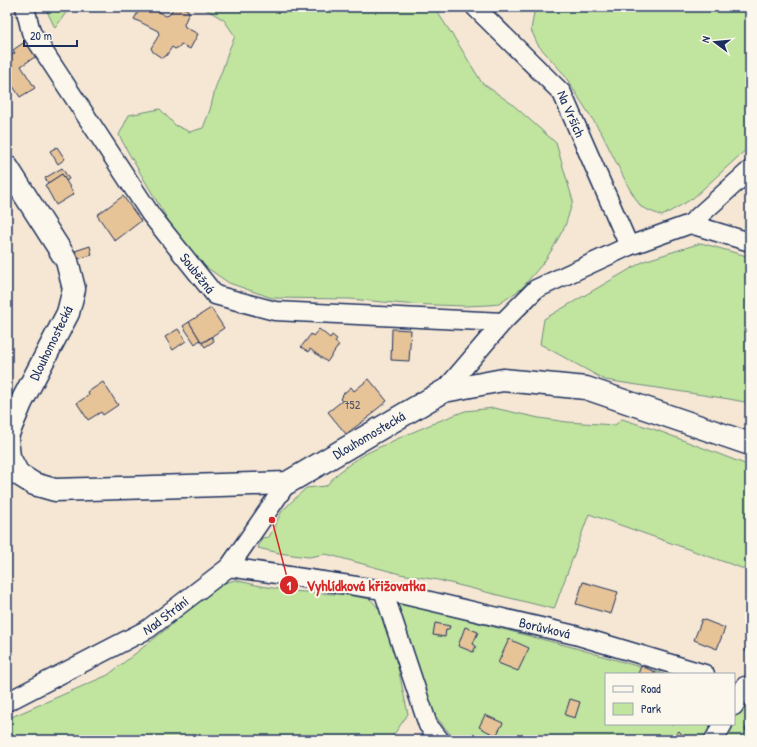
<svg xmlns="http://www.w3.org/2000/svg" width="757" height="747" viewBox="0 0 757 747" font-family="'Patrick Hand',sans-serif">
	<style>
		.green { fill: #c1e59f; stroke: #6e8a7e }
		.building { fill: #e7c398; stroke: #1b2f5e }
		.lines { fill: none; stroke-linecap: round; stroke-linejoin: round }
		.street-casing { stroke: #1b2f5e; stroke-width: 21 }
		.secondary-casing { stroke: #1b2f5e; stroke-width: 25 }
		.street { stroke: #fbf7ec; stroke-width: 18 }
		.secondary { stroke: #fbf7ec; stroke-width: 22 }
		.labels { text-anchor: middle; stroke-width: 4; stroke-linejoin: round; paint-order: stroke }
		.number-label { font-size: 12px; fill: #4e546c }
		.street-label { font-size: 14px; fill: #1b2f5e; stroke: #fbf7ec }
		.leader { fill: none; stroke: #d62828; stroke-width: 1.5 }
		.callout-dot { fill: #d62828; stroke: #fbf7ec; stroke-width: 1.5 }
		.mark-label { font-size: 12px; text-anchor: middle; font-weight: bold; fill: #fff }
		.callout-label { font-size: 15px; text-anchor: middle; font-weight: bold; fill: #d62828; stroke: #fbf7ec; stroke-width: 4; stroke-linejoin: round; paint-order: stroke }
	</style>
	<rect width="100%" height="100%" fill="#f5e7d3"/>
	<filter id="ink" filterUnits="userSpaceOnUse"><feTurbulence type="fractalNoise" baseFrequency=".025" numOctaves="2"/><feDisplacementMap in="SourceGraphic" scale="8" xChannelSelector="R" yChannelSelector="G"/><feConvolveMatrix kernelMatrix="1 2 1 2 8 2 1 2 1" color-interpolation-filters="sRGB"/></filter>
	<g filter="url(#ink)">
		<g class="green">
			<polygon points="45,7 70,7 55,28"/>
			<polygon points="202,7 434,7 459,45 482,83 512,104 556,143 573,201 565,226 553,248 544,262 521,289 499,304 489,305 465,306 405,304 350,299 272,298 229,283 203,265 186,251 128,152 119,135 129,115 160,109 175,125 190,132 203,128 210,110 216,86 223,68 228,52 235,36 224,20"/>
			<polygon points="535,7 750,7 750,146 692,199 662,216 641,207 629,188 602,134 563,73 538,45 531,30"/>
			<polygon points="701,243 750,257 750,403 729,399 605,380 540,344 544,319 644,261"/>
			<polygon points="494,408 539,418 567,422 615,425 622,419 659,431 750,466 750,571 589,514 554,609 438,580 400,574 326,554 309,557 300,556 279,553 258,548 262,538 269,537 282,511 306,488 326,486 336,475 351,463 367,453 399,438 439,421 465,411"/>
			<polygon points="235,580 256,585 290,591 305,592 348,595 370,599 384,614 392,640 408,714 390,740 7,740 7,719 108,675 169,627 200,599 218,585"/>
			<polygon points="397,602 572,647 664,674 606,674 606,724 734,724 734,695 750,701 750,740 455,740 437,718 425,698"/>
		</g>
		<g class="building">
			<polygon points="141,7 149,7 166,16 169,15 174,7 182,7 188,10 189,13 184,24 185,27 198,34 190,49 181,44 179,47 175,49 172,47 166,56 162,58 153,52 151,48 159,35 158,31 134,19"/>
			<polygon points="29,39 38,55 21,66 35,88 20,97 7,77 7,58 15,53 13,50"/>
			<polygon points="57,147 65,159 58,164 50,151"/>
			<polygon points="62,168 69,179 66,181 62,174 48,183 45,178"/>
			<polygon points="62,174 74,194 56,205 45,185"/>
			<polygon points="123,196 141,221 115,241 97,215"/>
			<polygon points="90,246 92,255 77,259 75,251"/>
			<polygon points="211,308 224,328 202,343 189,322"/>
			<polygon points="189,322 200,340 195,344 183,326"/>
			<polygon points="178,329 186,341 173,350 165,337"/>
			<polygon points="319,329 330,338 332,335 337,339 335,342 339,345 327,362 310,349 309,352 301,347 311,334 313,336"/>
			<polygon points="392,329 411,330 409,361 391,360"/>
			<polygon points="212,337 214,341 205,347 202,343"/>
			<polygon points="369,379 387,401 372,413 373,414 346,434 328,412 342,401 340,399 343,396 342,395 351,387 354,391"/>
			<polygon points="103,382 118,405 103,415 101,412 88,420 77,403 89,395 88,392"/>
			<polygon points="583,582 618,592 611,614 576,604"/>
			<polygon points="702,619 725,628 717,649 694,640"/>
			<polygon points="435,623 450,626 449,629 446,629 445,637 433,635"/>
			<polygon points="465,627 478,632 473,644 476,646 473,652 458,646"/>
			<polygon points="750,638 750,653 745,651"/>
			<polygon points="509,639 529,648 518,671 498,663"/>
			<polygon points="641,666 656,672 655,674 638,674"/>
			<polygon points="570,699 580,702 575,718 565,715"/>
			<polygon points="485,715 503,723 496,736 479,727"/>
			<polygon points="750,720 750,732 745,730"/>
			<polygon points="679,731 687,740 670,740"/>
		</g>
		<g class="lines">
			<defs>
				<g id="street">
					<path id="s1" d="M25,7L31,32L151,215L215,295L275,311L503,322"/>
					<path id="s2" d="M475,7L562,93L629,246"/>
					<polyline points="690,224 750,242"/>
					<polyline points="444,391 503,322 536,289 629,246 690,224 750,170"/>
					<polyline points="229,567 383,590 428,725 440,740"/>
					<path id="s3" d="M383,590L575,635L705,674"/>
					<path id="s4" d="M7,702L148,629L229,567L287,483"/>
					<polyline points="734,706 745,686"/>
					<polyline points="714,740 723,724"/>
				</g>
				<g id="secondary">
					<polyline points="7,167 67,261 74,289 68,313 21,403 7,436"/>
					<path id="s5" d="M7,439L9,457L18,474L34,484L55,490L287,483L444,391L503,380L586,388L750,444"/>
				</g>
			</defs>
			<use href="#street" class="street-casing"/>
			<use href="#secondary" class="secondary-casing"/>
			<use href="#street" class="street"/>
			<use href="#secondary" class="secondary"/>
		</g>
	</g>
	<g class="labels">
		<g class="number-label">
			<text x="352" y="409">752</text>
		</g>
		<g class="street-label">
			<text dy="5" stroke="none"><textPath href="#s2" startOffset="145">Na Vrších</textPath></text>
			<text dy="5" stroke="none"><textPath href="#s1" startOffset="319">Souběžná</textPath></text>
			<text transform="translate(51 343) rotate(-64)" y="5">Dlouhomostecká</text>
			<text dy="5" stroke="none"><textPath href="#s5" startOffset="405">Dlouhomostecká</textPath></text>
			<text dy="5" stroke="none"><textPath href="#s4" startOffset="181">Nad Strání</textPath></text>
			<text dy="5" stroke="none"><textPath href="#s3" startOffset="166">Borůvková</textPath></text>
		</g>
	</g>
	<path class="leader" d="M272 520L289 585"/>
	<g class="callout-dot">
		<circle cx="272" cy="520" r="4"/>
		<circle cx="289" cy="585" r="10"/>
	</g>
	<g class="mark-label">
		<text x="289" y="590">1</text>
	</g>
	<g class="callout-label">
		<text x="366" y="591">Vyhlídková křižovatka</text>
	</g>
	<rect width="757" height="747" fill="none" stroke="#fbf7ec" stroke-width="24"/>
	<rect x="12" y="12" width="733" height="723" fill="none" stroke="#1b2f5e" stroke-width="1.5" filter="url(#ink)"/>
	<rect x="605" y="673" width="130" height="52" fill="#fbf7ec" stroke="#a1a7b3"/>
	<rect x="613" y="686" width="20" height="6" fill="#fbf7ec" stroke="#a1a7b3"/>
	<text x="641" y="693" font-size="12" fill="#1b2f5e">Road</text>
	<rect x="613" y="703" width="20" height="12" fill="#c1e59f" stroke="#a1a7b3"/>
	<text x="641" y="713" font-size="12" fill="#1b2f5e">Park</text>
	<g transform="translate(715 42) rotate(286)" stroke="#fbf7ec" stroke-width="3" paint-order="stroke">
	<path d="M0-3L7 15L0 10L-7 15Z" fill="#1b2f5e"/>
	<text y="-6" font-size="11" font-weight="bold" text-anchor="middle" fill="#1b2f5e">N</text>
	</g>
	<path d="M24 40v6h53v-6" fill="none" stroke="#1b2f5e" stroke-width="2"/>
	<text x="30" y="40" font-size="12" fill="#1b2f5e" stroke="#fbf7ec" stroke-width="3" paint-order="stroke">20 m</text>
</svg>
